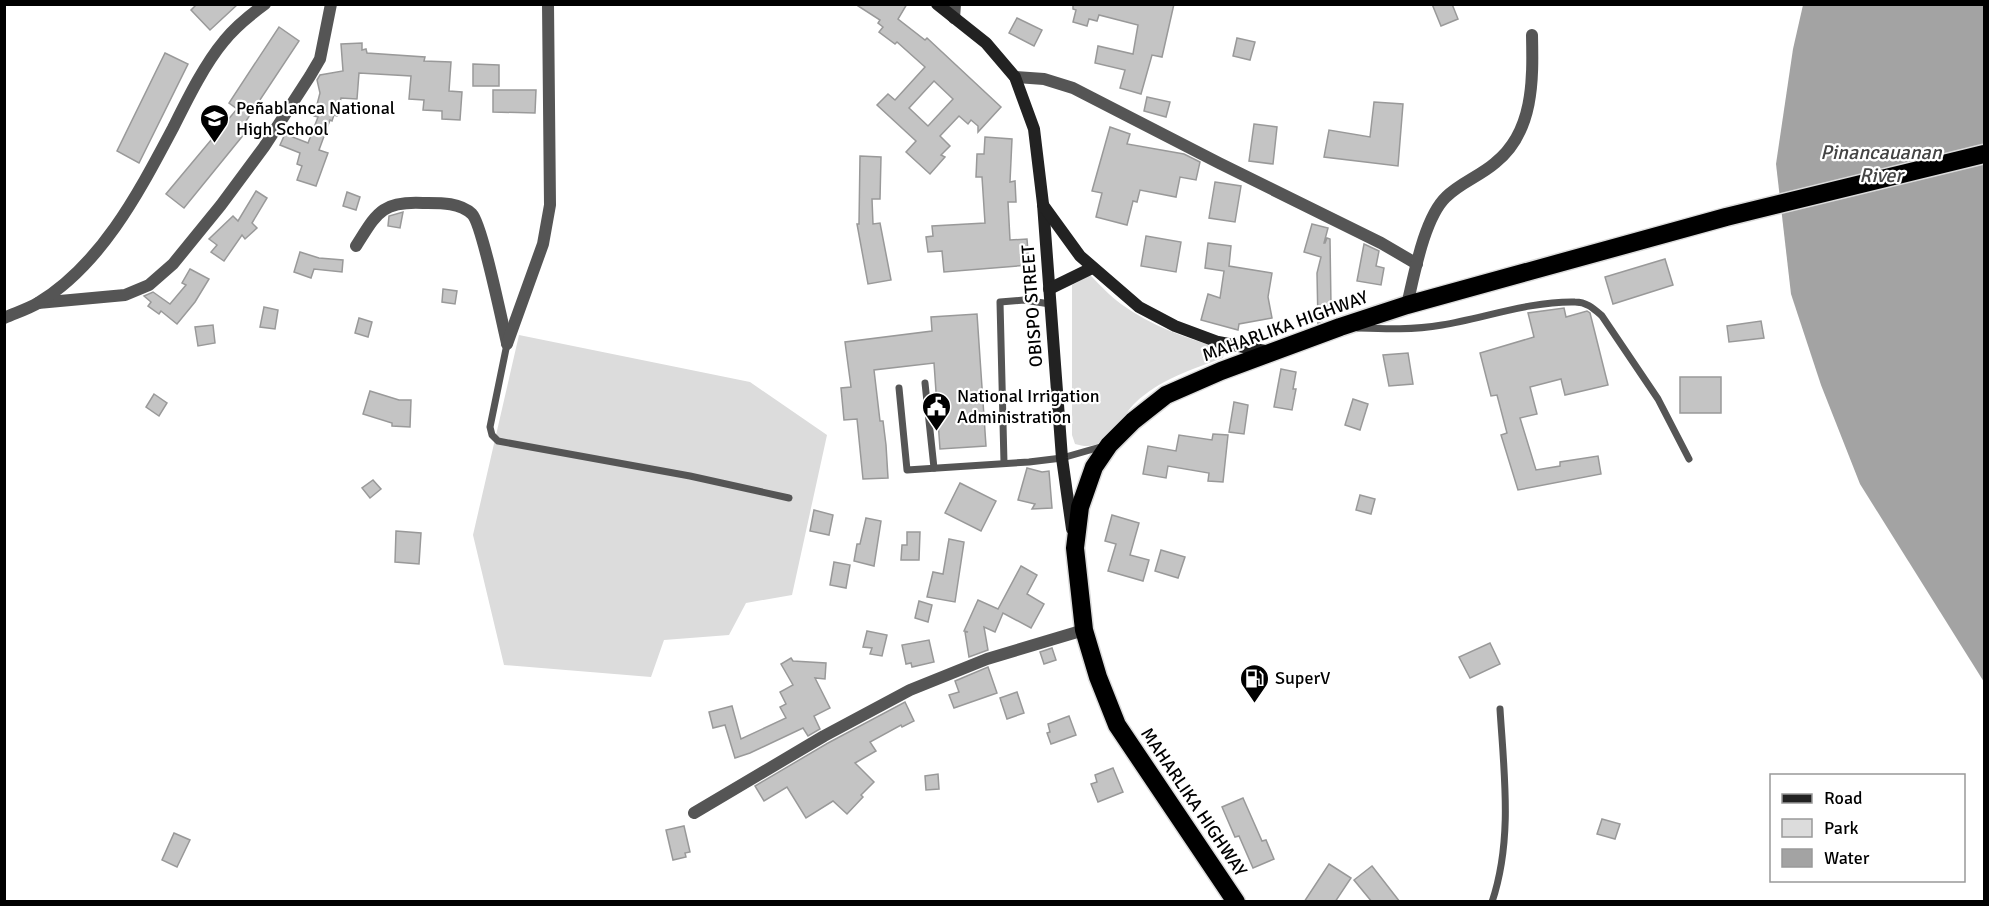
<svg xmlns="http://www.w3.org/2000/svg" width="1989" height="906" viewBox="0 0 1989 906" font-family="Signika,sans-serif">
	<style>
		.green { fill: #dcdcdc }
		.water { fill: #a3a3a3 }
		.building { fill: #c4c4c4; stroke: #999; stroke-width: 1.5; fill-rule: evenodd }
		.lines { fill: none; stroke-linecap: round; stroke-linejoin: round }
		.highway-casing { stroke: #dbdbdb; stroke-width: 21 }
		.lane { stroke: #555; stroke-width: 7 }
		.street { stroke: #555; stroke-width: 12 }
		.secondary { stroke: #222; stroke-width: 12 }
		.highway { stroke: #000; stroke-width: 18 }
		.labels { text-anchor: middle; stroke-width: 4.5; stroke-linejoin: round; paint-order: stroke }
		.poi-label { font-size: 18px; fill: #000; stroke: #fff; text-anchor: start }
		.street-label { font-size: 18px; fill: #000; stroke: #fff }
		.water-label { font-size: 20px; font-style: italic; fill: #444; stroke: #fff }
	</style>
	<rect width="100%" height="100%" fill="#fff"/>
	<g class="green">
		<path d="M1090,275C1100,285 1110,296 1121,304C1151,326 1186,338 1220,348L1224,352L1223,358C1192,369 1159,380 1135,403C1126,412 1110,437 1102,442C1093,447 1085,447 1075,444L1072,435V285Z"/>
		<polygon points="519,335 750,382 827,435 792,595 746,603 729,635 664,640 651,677 504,665 473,535"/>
	</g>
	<polygon class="water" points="1803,5 1984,5 1984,682 1860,484 1821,385 1791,294 1776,164 1793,49"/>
	<g class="building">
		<polygon points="197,4 238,4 210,30 191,10"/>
		<path d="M855,4H907L898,19L925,40L927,38L1001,107L978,132V126L971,120L968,124L959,116L940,136L950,146L941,155L945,157L930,174L906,152L916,141L877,105L888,94L895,100L925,67L897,42L895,44L879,32L883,27L878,23L880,20ZM934,81L953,99L928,126L909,108Z"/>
		<polygon points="1073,4 1174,4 1162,57 1152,55 1141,94 1120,88 1125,70 1095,63 1098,46 1133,54 1138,25 1099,15 1097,21 1089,19 1087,26 1073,22 1076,10 1073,9"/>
		<polygon points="1432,4 1452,4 1458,19 1441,26"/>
		<polygon points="1017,18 1042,30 1034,46 1009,33"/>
		<polygon points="279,27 299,41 244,124 249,128 184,208 166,194 237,109 229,103"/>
		<polygon points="1237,38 1255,42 1250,60 1233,56"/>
		<polygon points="362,43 362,50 366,49 367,53 425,57 424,61 451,62 449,91 462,92 460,120 442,119 442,111 423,110 424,100 409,99 411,76 359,73 357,99 341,98 337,116 334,115 332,121 330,120 319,150 328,153 316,186 297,180 302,166 297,164 300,153 280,145 285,134 308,143 318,117 314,116 320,93 317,80 320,75 343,71 341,44"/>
		<polygon points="165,53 188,64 139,163 117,151"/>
		<polygon points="473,64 499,65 499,86 473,86"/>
		<polygon points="493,90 536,90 535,113 493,112"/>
		<polygon points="1147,97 1170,102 1166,117 1144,111"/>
		<polygon points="1374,102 1403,104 1398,166 1324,157 1329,130 1370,137"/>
		<polygon points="1254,124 1277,127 1273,164 1249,161"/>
		<polygon points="1110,127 1130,134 1127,144 1184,154 1200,162 1196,180 1180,177 1176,197 1140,190 1137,202 1133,201 1127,225 1096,217 1102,193 1092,191"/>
		<polygon points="985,137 1012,139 1010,182 1015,181 1016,202 1008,202 1010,240 1027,239 1029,265 944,272 942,251 928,252 926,237 933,236 932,226 985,223 982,177 976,177 977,154 984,154"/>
		<polygon points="860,156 881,157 880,199 872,199 873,224 880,223 891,280 868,284 857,224 859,224"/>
		<polygon points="1215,182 1241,186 1235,222 1209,218"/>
		<polygon points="256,191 267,198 252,223 257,228 245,239 242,235 224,261 211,252 217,245 209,239 233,216 238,221"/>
		<polygon points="347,192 360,197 356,210 343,206"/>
		<polygon points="403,212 400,228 388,226 389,216"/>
		<polygon points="1312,224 1328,228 1324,243 1325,243 1327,238 1330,239 1331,306 1327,306 1322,321 1318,323 1317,273 1321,257 1304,252"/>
		<polygon points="1146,236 1181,242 1176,272 1141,266"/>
		<polygon points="1208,243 1231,246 1229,266 1272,273 1268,297 1272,318 1239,324 1238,330 1201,320 1208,294 1220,298 1224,271 1205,268"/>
		<polygon points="1364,244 1379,251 1376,266 1384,268 1381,285 1357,281"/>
		<polygon points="300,252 319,258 343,260 342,272 314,269 311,278 294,272"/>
		<polygon points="1665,259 1673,285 1613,304 1605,277"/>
		<polygon points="190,269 209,279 195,302 177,324 161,311 159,314 148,306 151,302 144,296 153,292 170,304 186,285 182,283"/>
		<polygon points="443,289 457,291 455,304 442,302"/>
		<polygon points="264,307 278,310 275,329 260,327"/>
		<polygon points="1564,308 1566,317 1587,311 1590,313 1608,385 1565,395 1561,379 1530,387 1537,414 1520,418 1536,470 1560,466 1560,462 1598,456 1601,474 1518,490 1501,435 1507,433 1497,395 1491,396 1480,353 1534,337 1528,313"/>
		<polygon points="977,314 986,446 940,449 934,363 874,370 880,421 883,421 886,445 888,478 863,479 857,419 844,420 841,388 851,387 845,342 932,331 931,317"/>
		<polygon points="359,318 372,322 368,337 355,333"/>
		<polygon points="1761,321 1764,338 1729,342 1727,326"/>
		<polygon points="213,325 215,343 198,346 195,327"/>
		<polygon points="1408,353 1413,384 1389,386 1383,355"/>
		<polygon points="1281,369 1296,372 1293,389 1296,389 1292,410 1274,407"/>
		<rect x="1680" y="377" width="41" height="36"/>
		<polygon points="370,391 399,400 411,400 410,427 392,426 392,423 363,414"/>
		<polygon points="154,394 167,403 159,416 146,407"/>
		<polygon points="1353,399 1368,404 1360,430 1345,425"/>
		<polygon points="1234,402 1248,405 1244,434 1229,432"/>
		<polygon points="1213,434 1228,435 1223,482 1208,481 1209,473 1168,466 1166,478 1143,474 1148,446 1176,451 1179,435 1212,440"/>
		<polygon points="1027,468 1042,472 1049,471 1052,508 1032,509 1035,504 1018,500"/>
		<polygon points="373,480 381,489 370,498 362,488"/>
		<polygon points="960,483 996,501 981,531 945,513"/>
		<polygon points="1360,495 1375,499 1371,514 1356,510"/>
		<polygon points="814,510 833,515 829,535 810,531"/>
		<polygon points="1112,515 1139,523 1130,555 1149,560 1143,581 1108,571 1116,544 1105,541"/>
		<polygon points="866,518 881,521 874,566 854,561 857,544 860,544"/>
		<polygon points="396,531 421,533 419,564 395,562"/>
		<polygon points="907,532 920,532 919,560 901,560 902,545 907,545"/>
		<polygon points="949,539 964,542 955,602 927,597 933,572 943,574"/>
		<polygon points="1161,550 1185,557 1178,578 1155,571"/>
		<polygon points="834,562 850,565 846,588 830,585"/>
		<polygon points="1021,566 1037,575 1027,594 1044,604 1031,628 1003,613 995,632 984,627 988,650 969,657 965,632 968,632 964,631 978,600 998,609"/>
		<polygon points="919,601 932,605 928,622 915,618"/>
		<polygon points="867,631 887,635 882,656 870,654 872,648 863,647"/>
		<polygon points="929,640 934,662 912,667 911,663 906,664 902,645"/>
		<polygon points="1490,643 1500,664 1470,678 1459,657"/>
		<polygon points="1052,648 1056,660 1044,664 1040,652"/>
		<polygon points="791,658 793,661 826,663 825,679 815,678 830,708 814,716 820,729 808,736 803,728 750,753 735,758 725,725 713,728 709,712 732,706 741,739 786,718 780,707 786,704 780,692 793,685 781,664"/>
		<polygon points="988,667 997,693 954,708 949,695 959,692 955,681"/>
		<polygon points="1017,692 1024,713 1007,719 1000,698"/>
		<polygon points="905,702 914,721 902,727 901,725 870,742 876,751 855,763 874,782 861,795 863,797 847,814 833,801 806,818 787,787 764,801 755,786 828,743"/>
		<polygon points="1069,716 1076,735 1051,744 1047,733 1050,732 1048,724"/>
		<polygon points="1113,768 1123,792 1098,802 1091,784 1097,782 1095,775"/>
		<polygon points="938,774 939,789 926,790 925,776"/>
		<polygon points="1243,798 1262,841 1266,840 1274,859 1253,868 1239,836 1235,837 1222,807"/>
		<polygon points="1602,819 1620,824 1615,839 1597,834"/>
		<polygon points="684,826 690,852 685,853 686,857 673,860 666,830"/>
		<polygon points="174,833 190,840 177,867 162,860"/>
		<polygon points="1329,864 1351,878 1335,902 1304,902"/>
		<polygon points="1372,866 1400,902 1372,902 1354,880"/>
	</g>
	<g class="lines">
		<defs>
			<polyline id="highway" points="1236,902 1117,725 1098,677 1084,630 1075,548 1080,507 1094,467 1109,445 1133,421 1166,395 1221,371 1340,327 1407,305 1726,217 1984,154"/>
		</defs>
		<use href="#highway" class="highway-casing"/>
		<g class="lane">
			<path d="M1358,328C1386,329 1413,330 1442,325C1484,318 1531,301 1575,302C1587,302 1594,309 1602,316L1658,399L1689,459"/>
			<polyline points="507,344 490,427 492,435 498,441 690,476 789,498"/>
			<polyline points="925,383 934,468"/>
			<polyline points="899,388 907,470 1029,462 1062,458 1104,446"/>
			<polyline points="1004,463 1000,302 1024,300 1050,304"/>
			<path d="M1492,902C1513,840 1504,773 1500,709"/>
		</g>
		<g class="street">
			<polyline points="954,18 955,4"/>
			<polyline points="1015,77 1044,79 1073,88 1219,163 1381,243 1417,264"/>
			<path d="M356,246C377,213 381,201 423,203C439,203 459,202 472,214C482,224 502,322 507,343"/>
			<polyline points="38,303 125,295 149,285 173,264 221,205 264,147 310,76 320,59 331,4"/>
			<path d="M1407,305C1414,276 1424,218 1446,197C1460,183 1480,176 1495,163C1534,132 1533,80 1532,35"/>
			<path d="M4,318C15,313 28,309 38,303C102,264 139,192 173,128C187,100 204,65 224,41C235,27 250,15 265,4"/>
			<polyline points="507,344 543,244 550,205 548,4"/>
			<polyline points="694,813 824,736 910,690 987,659 1084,630"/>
		</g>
		<g class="secondary">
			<polyline points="937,4 986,43 1015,77 1034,129 1043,204 1062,458 1072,529"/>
			<polyline points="1043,205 1080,256 1139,307 1175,326 1218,342 1270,352"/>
			<polyline points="1049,289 1092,268"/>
		</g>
		<use href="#highway" class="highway"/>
	</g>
	<defs>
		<symbol id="school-pin" viewBox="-11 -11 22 30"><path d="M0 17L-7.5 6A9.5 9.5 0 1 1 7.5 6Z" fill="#000" stroke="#fff"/><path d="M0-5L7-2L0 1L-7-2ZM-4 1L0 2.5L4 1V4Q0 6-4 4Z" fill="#fff"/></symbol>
		<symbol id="civic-pin" viewBox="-11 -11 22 30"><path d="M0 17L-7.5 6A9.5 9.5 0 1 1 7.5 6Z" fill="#000" stroke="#fff"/><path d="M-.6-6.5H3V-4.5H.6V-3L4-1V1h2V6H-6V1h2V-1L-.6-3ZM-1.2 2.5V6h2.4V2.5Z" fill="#fff"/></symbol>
		<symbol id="fuel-pin" viewBox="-11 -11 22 30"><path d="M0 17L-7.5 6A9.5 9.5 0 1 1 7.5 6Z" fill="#000" stroke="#fff"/><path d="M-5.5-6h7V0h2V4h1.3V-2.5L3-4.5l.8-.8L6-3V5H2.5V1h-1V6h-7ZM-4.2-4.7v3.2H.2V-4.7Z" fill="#fff"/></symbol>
	</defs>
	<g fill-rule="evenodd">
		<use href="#school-pin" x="198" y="102" width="33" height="45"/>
		<use href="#civic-pin" x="920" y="390" width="33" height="45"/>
		<use href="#fuel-pin" x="1238" y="662" width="33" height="45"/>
	</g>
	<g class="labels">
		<g class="poi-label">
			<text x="236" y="114">Peñablanca National<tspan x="236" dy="21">High School</tspan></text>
			<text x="957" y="402">National Irrigation<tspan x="957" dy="21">Administration</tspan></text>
			<text x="1275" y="684">SuperV</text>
		</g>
		<g class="street-label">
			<text transform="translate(1032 306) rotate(-94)" y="6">OBISPO STREET</text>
			<text transform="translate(1285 326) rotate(-20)" y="6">MAHARLIKA HIGHWAY</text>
			<text transform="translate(1194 802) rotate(56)" y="6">MAHARLIKA HIGHWAY</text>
		</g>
		<g class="water-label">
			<text x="1881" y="159">Pinancauanan<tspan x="1881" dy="23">River</tspan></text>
		</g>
	</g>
	<rect width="1989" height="906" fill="none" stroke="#000000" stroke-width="12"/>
	<rect x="1770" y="774" width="195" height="108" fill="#ffffff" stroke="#999999" stroke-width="1.5"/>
	<rect x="1782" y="794" width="30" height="9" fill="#222222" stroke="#999999" stroke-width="1.5"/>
	<text x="1824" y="804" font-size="18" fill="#000000">Road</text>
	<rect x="1782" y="819" width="30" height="18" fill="#dcdcdc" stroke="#999999" stroke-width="1.5"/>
	<text x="1824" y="834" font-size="18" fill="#000000">Park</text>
	<rect x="1782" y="849" width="30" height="18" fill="#a3a3a3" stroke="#999999" stroke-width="1.5"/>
	<text x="1824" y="864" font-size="18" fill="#000000">Water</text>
</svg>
